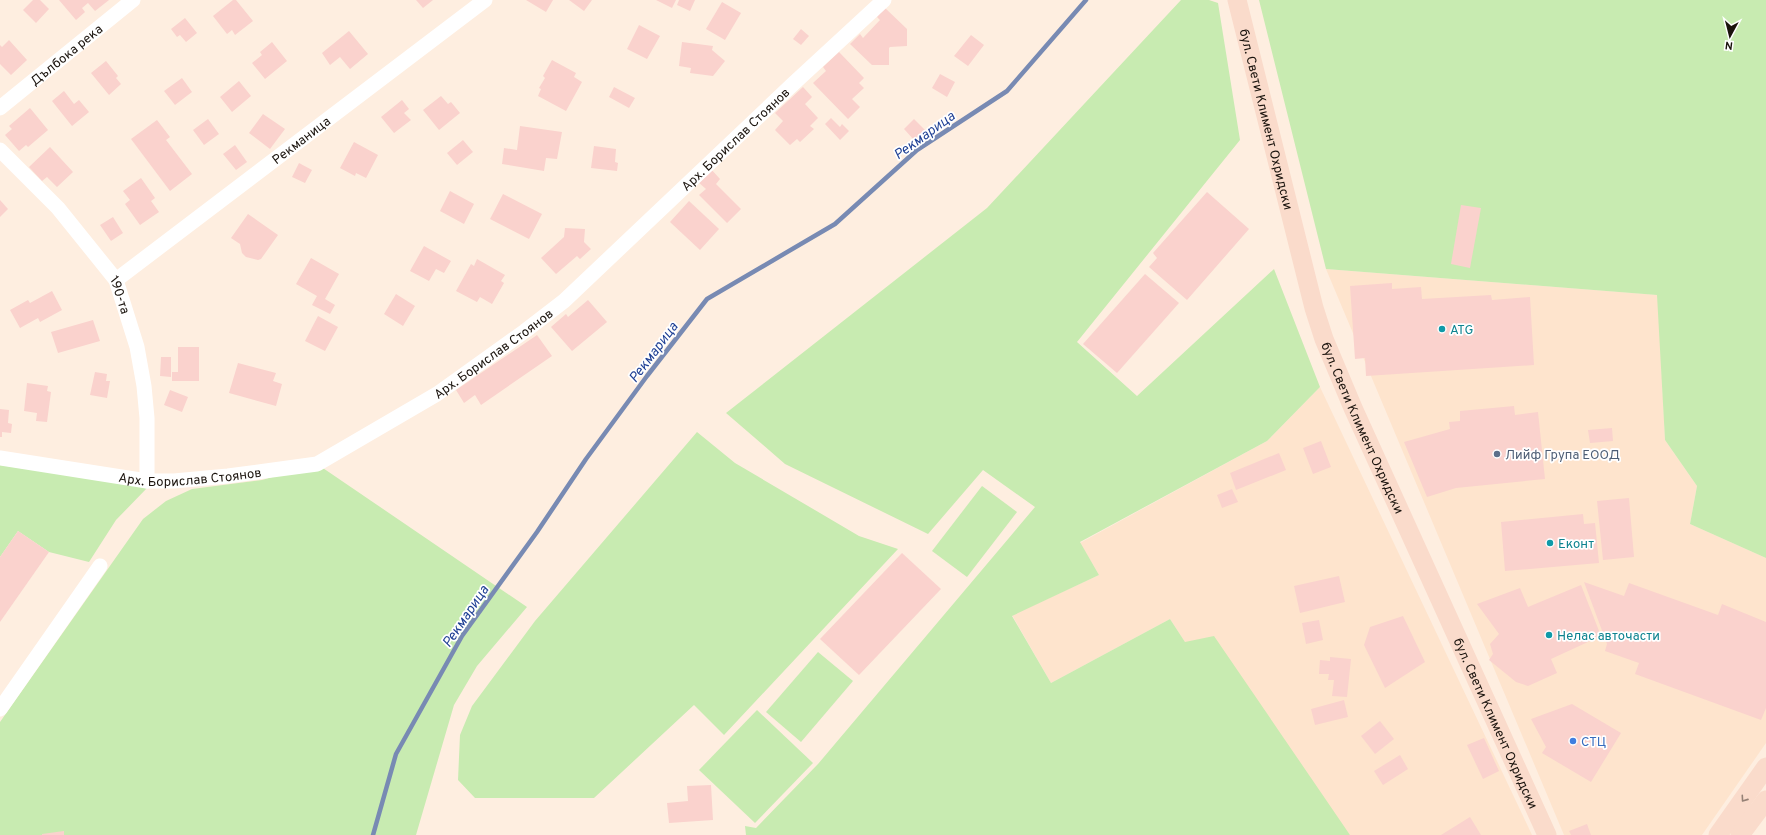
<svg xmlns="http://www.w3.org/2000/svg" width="1766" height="835" viewBox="0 0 1766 835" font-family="Overpass,sans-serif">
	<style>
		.built { fill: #fee4cd }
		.green { fill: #c8ebb1 }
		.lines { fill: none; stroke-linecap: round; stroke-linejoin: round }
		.stream { stroke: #788ab3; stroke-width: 4.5 }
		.building { fill: #fad2cd }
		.minor { stroke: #fff; stroke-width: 15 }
		.major { stroke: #fadbcb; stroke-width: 19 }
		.oneway { stroke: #958176 }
		.culture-dot { fill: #0f9aa8; stroke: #fff; stroke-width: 1.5 }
		.service-dot { fill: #5c6f8a; stroke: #fff; stroke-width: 1.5 }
		.shop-dot { fill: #3f7fe0; stroke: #fff; stroke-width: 1.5 }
		.labels { text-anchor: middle; stroke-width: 3.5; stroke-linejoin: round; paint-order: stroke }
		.street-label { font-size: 13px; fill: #1a130d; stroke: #fff }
		.culture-label { font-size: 13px; fill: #0d838f; stroke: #fff; text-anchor: start }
		.service-label { font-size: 13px; fill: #4e5e75; stroke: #fff; text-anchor: start }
		.shop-label { font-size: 13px; fill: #366cbe; stroke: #fff; text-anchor: start }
		.water-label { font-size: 14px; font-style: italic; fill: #1e3f94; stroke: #fff }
	</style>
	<rect width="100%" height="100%" fill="#feeee0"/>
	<g class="built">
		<polygon points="1326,269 1658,295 1665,440 1697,486 1690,524 1766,558 1766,743 1702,835 1564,835"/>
		<polygon points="1320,387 1532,835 1350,835 1185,642 1170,619 1051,683 1012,615 1099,575 1080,543 1267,441"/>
	</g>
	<g class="green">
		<polygon points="1181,0 1209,0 1218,3 1240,140 1077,342 1137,396 1274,269 1320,387 1267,441 1080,542 1099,575 1012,616 1051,683 1170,619 1185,642 1214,636 1350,835 746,835 745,826 756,828 818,764 1035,507 983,470 928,534 785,464 726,413 987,208"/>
		<polygon points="1259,0 1766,0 1766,558 1690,524 1697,486 1665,440 1657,295 1326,269"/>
		<polygon points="697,432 735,463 859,536 898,549 724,735 694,705 594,798 475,798 458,780 460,735 472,706 535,621"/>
		<polygon points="317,464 527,607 477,666 454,705 416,835 0,835 0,722 143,519 166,501 192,489 262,480"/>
		<polygon points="0,465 148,487 116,520 89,562 49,552 18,531 0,557"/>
		<polygon points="982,486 1017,512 967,577 932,551"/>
		<polygon points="818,652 853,681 801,742 766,712"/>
		<polygon points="757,710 813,763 755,823 699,770"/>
	</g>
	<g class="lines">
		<polyline class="stream" points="373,835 396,754 462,636 537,532 586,459 647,376 707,299 835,224 917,150 1007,91 1086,0"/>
	</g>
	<g class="building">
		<polygon points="33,0 40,0 49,9 36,23 23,10"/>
		<polygon points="59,0 109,0 95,11 88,3 82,8 85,12 76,20"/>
		<polygon points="233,0 236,0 253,21 235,35 232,30 227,34 213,16"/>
		<polygon points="416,0 433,0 423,8"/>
		<polygon points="526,0 553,0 546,12"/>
		<polygon points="569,0 592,0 584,11"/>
		<polygon points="656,0 676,0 672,8"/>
		<polygon points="679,0 695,0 690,11 677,5"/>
		<polygon points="722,2 741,13 725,40 706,29"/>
		<polygon points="885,8 907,29 907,46 890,47 889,48 889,65 872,65 850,44 860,34 863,38 880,20 877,17"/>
		<polygon points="185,18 197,33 186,42 180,35 177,37 171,29"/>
		<polygon points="639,25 660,36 647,59 627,49"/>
		<polygon points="801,29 809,36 801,45 793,39"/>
		<polygon points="349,31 368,54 350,69 340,57 330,65 322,53"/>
		<polygon points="971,35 984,45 968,66 954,56"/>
		<polygon points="9,40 27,60 11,75 0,64 0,45 2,47"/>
		<polygon points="272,42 287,61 265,79 252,63 262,55 260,52"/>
		<polygon points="682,42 713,46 712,50 725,61 713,76 690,73 691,68 679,66"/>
		<polygon points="839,52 864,78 859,83 864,88 852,99 860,107 848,119 813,83 826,71 823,67"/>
		<polygon points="552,60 576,73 574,77 582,82 566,111 538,96 541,89 539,88 545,78 543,76"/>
		<polygon points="106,61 118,76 116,78 121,84 109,95 91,73"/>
		<polygon points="940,74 955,82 947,97 932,88"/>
		<polygon points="182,78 192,92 175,105 164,91"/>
		<polygon points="239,81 251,96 232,112 220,97"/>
		<polygon points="614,87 635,98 629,108 609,97"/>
		<polygon points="803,87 812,97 805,104 818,118 810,126 814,129 800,142 797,139 790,145 775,130 783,121 775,113"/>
		<polygon points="64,91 74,104 79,100 89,112 72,126 52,101"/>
		<polygon points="441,96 448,104 451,102 460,113 439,130 423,110"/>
		<polygon points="402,100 409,109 404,113 411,120 394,133 381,117"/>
		<polygon points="30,108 48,130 28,147 26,145 19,151 5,135 12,129 9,126"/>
		<polygon points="263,114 285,129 270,149 249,133"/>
		<polygon points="831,118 840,127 842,124 849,131 840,140 825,124"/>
		<polygon points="208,119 219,134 204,145 193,130"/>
		<polygon points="914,119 925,130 914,140 904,129"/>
		<polygon points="157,120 170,137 166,140 192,174 170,191 131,139"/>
		<polygon points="520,126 562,132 557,159 546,158 544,171 502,164 504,148 517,150"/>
		<polygon points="463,140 473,152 457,165 447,153"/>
		<polygon points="354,142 378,155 366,178 356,173 355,176 340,168"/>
		<polygon points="235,145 247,162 236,170 223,154"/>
		<polygon points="594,146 616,149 615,162 618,163 617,171 591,168"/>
		<polygon points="50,147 73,172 57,187 47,177 42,181 29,167"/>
		<polygon points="299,163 312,170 305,183 292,177"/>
		<polygon points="710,168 720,179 716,184 741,209 727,223 699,195 706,189 697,181"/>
		<polygon points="141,178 155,198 151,201 159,212 140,225 125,204 130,200 123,191"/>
		<polygon points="450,191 474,204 464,224 440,211"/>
		<polygon points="1207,192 1249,229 1187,300 1149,267 1157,258 1153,253"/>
		<polygon points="503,194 542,214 529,239 490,219"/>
		<polygon points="0,200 8,209 0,217"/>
		<polygon points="689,201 719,229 700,250 670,222"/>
		<polygon points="1461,205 1481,208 1470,268 1451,264"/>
		<polygon points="248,214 278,235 261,259 258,260 246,257 242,253 240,244 231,238"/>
		<polygon points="113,217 123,233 111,241 100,225"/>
		<polygon points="565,228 585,229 584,242 591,249 580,259 577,256 556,274 541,258 564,237"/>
		<polygon points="424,246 451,261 444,273 436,269 429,281 410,271"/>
		<polygon points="311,258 339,274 325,299 335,305 330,314 312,305 317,296 296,284"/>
		<polygon points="477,259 505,275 501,281 504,283 492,304 480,297 477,302 456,291 471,264 474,266"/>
		<polygon points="1145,274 1179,303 1117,373 1083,344"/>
		<polygon points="1392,283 1392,289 1421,287 1422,299 1491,295 1492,300 1530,297 1534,365 1366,376 1365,358 1355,359 1350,286"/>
		<polygon points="52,291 62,310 40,322 38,318 20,328 10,310 28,300 30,303"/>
		<polygon points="396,294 415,306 403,326 384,314"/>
		<polygon points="588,300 607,322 572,351 551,327 566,314 568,317"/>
		<polygon points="318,316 338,327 325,351 305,341"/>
		<polygon points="93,320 100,341 58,353 51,332"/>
		<polygon points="537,335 552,356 481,405 475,395 464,403 456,390"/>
		<polygon points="178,347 199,347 199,381 172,381 172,372 178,372"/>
		<polygon points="161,357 171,357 171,377 160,376"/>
		<polygon points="238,363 276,373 273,381 282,384 276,406 229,393"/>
		<polygon points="95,372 107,374 106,381 110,381 107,398 90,395"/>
		<polygon points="27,383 48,386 47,391 51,392 47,422 36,421 37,413 24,411"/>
		<polygon points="170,390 188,397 182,412 164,405"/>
		<polygon points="1514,406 1515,415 1538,412 1545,479 1456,488 1427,497 1404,442 1450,429 1449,422 1460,421 1460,411"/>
		<polygon points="0,409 9,410 8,423 12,424 11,433 2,432 2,437 0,437"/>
		<polygon points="1612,428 1613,441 1590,443 1588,430"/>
		<polygon points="1321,441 1331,467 1313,474 1303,448"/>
		<polygon points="1279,453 1286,470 1236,490 1230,473"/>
		<polygon points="1232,489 1238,502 1222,508 1217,495"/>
		<polygon points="1629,498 1634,557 1603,560 1597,501"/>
		<polygon points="1583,514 1584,524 1595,523 1599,563 1505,571 1501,522"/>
		<polygon points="18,531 49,552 0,622 0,557"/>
		<polygon points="902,553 941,589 859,675 820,639"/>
		<polygon points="1339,576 1345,602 1300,613 1294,586"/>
		<polygon points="1584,582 1624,596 1629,583 1718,615 1722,604 1766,622 1766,708 1761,720 1635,674 1639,663 1605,651 1607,644"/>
		<polygon points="1581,585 1601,636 1551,659 1557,673 1528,686 1516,682 1489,660 1493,654 1490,644 1499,634 1477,604 1520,588 1528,607"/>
		<polygon points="1403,616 1425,662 1385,688 1364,645 1370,627"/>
		<polygon points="1319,620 1323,640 1306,644 1302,623"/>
		<polygon points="1330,657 1351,659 1347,697 1332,696 1334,680 1328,680 1329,674 1319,674 1320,660 1330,661"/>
		<polygon points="1344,700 1348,717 1315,725 1311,709"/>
		<polygon points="1572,704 1621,733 1591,782 1542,753 1546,747 1531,719"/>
		<polygon points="1380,721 1394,739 1375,754 1361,736"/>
		<polygon points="1484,738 1499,771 1483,779 1467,745"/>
		<polygon points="1400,755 1408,769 1383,785 1374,771"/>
		<polygon points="711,785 713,820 669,823 667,803 688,801 687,786"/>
		<polygon points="1470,817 1481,835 1441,835"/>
		<polygon points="1587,824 1591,835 1571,835 1569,831"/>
		<polygon points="64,831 64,835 42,835 42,834"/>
	</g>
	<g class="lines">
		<g class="minor">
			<path id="s1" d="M0,108L133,0"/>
			<path id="s2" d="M0,150L58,208L116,280L137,347L144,386L147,418V481"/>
			<path id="s3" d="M116,280L485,0"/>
			<path id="s4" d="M0,458L147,481H174L228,476L317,464L437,394L525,331L564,301L793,84L884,0"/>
			<polyline points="0,709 100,566"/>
		</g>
		<g class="major">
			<path id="s5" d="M1237,0L1314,308L1324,339L1353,408L1547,835"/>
			<polyline points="1718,835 1766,767"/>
			<polyline points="1740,835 1766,800"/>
		</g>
	</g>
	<defs><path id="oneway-chevron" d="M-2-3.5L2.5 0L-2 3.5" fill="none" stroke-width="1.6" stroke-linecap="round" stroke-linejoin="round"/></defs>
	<use class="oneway" href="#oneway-chevron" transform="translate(1744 799) rotate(125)"/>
	<g class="culture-dot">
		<circle cx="1442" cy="329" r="4"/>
		<circle cx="1550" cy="543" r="4"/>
		<circle cx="1549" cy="635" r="4"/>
	</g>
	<circle class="service-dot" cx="1497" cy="454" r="4"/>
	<circle class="shop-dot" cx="1573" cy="741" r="4"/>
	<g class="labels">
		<g class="street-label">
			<text dy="5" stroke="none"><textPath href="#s1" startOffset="85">Дълбока река</textPath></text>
			<text dy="5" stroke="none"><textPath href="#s5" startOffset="123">бул. Свети Климент Охридски</textPath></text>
			<text dy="5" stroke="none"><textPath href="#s4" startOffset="852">Арх. Борислав Стоянов</textPath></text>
			<text dy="5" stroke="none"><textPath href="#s3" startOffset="232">Рекманица</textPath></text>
			<text dy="5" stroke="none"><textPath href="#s2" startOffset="190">190-та</textPath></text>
			<text dy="5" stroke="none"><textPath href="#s4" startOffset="528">Арх. Борислав Стоянов</textPath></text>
			<text dy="5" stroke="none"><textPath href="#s5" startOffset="447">бул. Свети Климент Охридски</textPath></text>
			<text dy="5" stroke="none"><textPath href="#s4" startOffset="192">Арх. Борислав Стоянов</textPath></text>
			<text dy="5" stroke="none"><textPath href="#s5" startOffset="771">бул. Свети Климент Охридски</textPath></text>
		</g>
		<g class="culture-label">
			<text x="1450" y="334">ATG</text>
			<text x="1558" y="548">Еконт</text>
			<text x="1557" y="640">Нелас авточасти</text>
		</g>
		<g class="service-label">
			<text x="1505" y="459">Лийф Група ЕООД</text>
		</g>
		<g class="shop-label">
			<text x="1581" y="746">СТЦ</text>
		</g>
		<g class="water-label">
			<text transform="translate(924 135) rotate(-36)" y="5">Рекмарица</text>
			<text transform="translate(653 352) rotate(-53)" y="5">Рекмарица</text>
			<text transform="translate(465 616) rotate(-56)" y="5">Рекмарица</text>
		</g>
	</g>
	<g transform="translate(1730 36) rotate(187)" stroke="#ffffff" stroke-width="3" paint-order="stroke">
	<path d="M0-3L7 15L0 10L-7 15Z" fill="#1a130d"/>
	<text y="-6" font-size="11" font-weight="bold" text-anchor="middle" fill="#1a130d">N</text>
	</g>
</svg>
